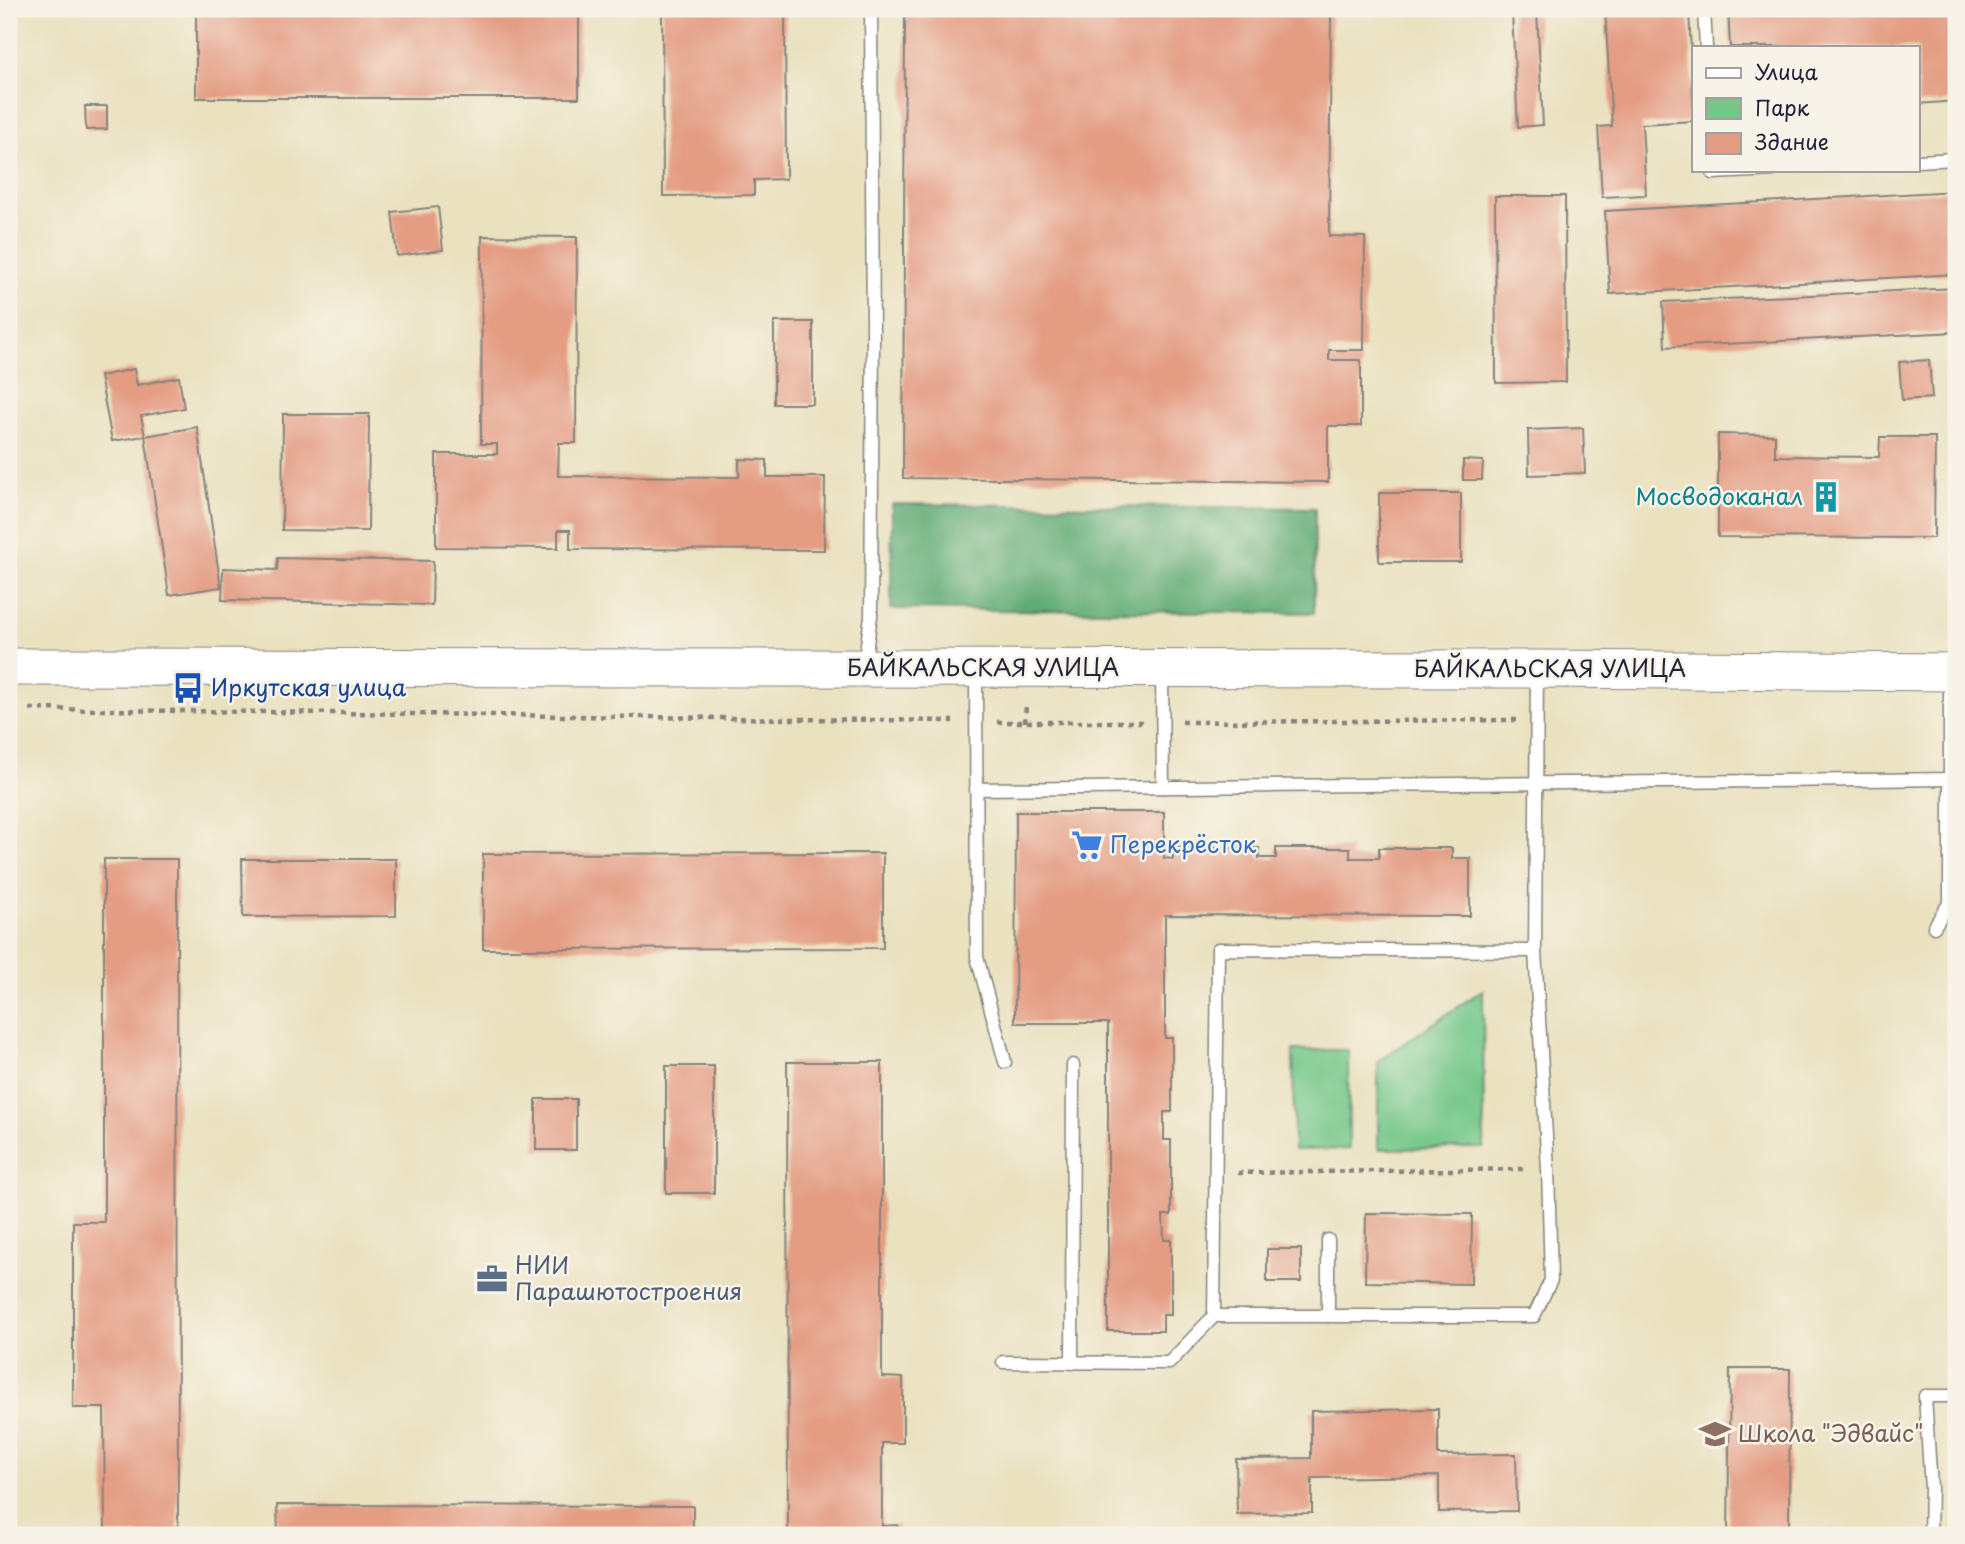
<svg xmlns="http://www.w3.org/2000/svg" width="1965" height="1544" viewBox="0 0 1965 1544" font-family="'Playpen Sans',sans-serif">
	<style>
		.green { fill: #75c789; stroke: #4c7462; stroke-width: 2 }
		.forest { fill: #60ac75; stroke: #416758; stroke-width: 2 }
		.building { fill: #e49c83 }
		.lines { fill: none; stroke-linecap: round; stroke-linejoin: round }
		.lane-casing { stroke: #86827d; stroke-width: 15 }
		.secondary-casing { stroke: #86827d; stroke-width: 39 }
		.path { stroke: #86827d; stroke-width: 4.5; stroke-dasharray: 5 5; stroke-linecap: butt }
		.lane { stroke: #fff; stroke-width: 12 }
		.secondary { stroke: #fff; stroke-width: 37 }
		.labels { text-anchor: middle; stroke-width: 5; stroke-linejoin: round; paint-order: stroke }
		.culture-label { font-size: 23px; fill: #0d838f; stroke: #f7f3e8; text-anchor: end }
		.street-label { font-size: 23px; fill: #22223b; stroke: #f7f3e8 }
		.transit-label { font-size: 23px; fill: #164399; stroke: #f7f3e8; text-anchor: start }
		.shop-label { font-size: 23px; fill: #366cbe; stroke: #f7f3e8; text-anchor: start }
		.service-label { font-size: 23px; fill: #4e5e75; stroke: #f7f3e8; text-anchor: start }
		.education-label { font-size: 23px; fill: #785e54; stroke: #f7f3e8; text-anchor: start }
	</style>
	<rect width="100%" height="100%" fill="#f7f3e8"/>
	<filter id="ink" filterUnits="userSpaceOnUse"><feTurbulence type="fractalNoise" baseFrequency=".0143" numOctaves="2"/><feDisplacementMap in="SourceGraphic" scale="14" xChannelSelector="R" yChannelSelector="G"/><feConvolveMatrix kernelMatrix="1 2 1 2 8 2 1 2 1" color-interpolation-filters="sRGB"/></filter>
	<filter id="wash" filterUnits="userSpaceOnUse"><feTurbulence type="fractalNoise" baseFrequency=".00686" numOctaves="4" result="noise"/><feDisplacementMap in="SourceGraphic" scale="28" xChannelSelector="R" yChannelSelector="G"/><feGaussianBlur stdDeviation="1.57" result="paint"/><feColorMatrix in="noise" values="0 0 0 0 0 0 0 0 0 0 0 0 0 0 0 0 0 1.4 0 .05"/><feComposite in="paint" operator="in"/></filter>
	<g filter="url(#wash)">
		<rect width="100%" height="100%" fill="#eae1bf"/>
		<g class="green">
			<polygon points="1483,990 1484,1148 1378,1149 1378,1061"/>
			<polygon points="1293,1050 1348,1050 1349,1149 1294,1150"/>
		</g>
		<polygon class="forest" points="892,504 1315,508 1314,613 891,609"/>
		<g id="blocks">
			<g class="building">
				<rect x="196" y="9" width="383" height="89"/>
				<polygon points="662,9 785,9 786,179 754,180 754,195 663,196"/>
				<polygon points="905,9 1331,9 1329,236 1365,237 1364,350 1329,350 1329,360 1361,360 1361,426 1328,426 1328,482 903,478"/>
				<polygon points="1605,9 1689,9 1694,121 1642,124 1646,195 1602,197 1598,127 1612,126"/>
				<polygon points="1728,9 1827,9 1827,14 1956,9 1956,101 1918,104 1918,47 1730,47"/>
				<polygon points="1537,12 1543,125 1518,127 1512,13"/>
				<polygon points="85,106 107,106 107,129 86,130"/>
				<polygon points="1956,191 1956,274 1610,294 1605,211"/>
				<polygon points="1495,196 1565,196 1566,382 1496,383"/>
				<polygon points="438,207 443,250 397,256 392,212"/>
				<polygon points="482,236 577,237 576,443 559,443 558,476 739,477 739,459 767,460 767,477 825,477 824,550 570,549 570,530 558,530 558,548 436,547 436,454 497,454 497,444 481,444"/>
				<polygon points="1956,288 1956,332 1665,347 1663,302"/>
				<rect x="774" y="322" width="39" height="82"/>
				<polygon points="1929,360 1932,398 1902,400 1899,362"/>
				<polygon points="134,369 137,385 179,377 184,408 141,416 145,436 112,441 100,376"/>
				<polygon points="283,414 369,414 368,531 282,530"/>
				<polygon points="197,427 221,587 169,595 145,436"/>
				<polygon points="1583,428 1585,473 1529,475 1528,430"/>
				<polygon points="1718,434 1775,435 1775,456 1879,457 1880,437 1935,437 1934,538 1718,537"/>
				<polygon points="1463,460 1483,461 1482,480 1463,480"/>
				<rect x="1379" y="493" width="82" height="69"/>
				<polygon points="278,558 433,561 432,605 222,600 223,568 277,570"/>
				<polygon points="1016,812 1164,812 1164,858 1173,859 1173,848 1259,848 1259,858 1276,858 1276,848 1350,848 1350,858 1379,858 1379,848 1452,848 1452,858 1470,858 1470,916 1165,915 1165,1038 1172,1038 1172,1112 1164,1112 1164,1140 1171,1140 1171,1215 1163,1215 1164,1240 1171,1240 1171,1315 1163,1315 1163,1331 1108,1331 1108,1023 1015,1023"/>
				<polygon points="883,853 883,948 483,949 483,854"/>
				<polygon points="104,859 177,859 178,1535 105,1535 104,1408 73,1408 73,1222 104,1222"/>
				<polygon points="242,859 396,859 396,916 243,917"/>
				<polygon points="787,1062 882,1062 882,1377 903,1378 903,1443 882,1443 882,1526 898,1525 898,1535 788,1535"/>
				<rect x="666" y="1066" width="48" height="127"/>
				<rect x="536" y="1099" width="40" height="51"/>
				<polygon points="1366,1213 1472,1214 1471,1284 1365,1282"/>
				<rect x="1267" y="1249" width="34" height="33"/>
				<polygon points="1730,1369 1790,1369 1789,1529 1834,1530 1834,1535 1728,1535"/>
				<polygon points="1438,1409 1438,1455 1516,1454 1517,1511 1439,1512 1439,1476 1312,1478 1312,1513 1237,1514 1236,1459 1311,1458 1311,1411"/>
				<polygon points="277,1505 693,1506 693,1535 278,1535"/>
			</g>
		</g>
	</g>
	<g filter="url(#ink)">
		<use href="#blocks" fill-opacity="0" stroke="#86827d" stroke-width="2"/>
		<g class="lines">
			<defs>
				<g id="lane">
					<polyline points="1704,9 1706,47"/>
					<polyline points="1918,161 1956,159"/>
					<polyline points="1713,170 1713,173 1773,170"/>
					<polyline points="864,666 871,616 873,337 871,9"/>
					<polyline points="976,670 977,957 1005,1062"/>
					<polyline points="1162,672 1163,787"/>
					<polyline points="976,789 1956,779"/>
					<polyline points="1934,927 1950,902 1950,676"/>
					<polyline points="1535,951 1218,949 1214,1316 1534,1316 1551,1280 1548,1169 1535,951 1537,671"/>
					<polyline points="1328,1240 1328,1316"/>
					<polyline points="1003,1362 1169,1363 1214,1316"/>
					<polyline points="1072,1363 1073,1065"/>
					<polyline points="1930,1535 1931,1488 1925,1396 1956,1396"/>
				</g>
				<polyline id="secondary" points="9,667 1537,669 1956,672"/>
			</defs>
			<use href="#lane" class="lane-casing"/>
			<use href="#secondary" class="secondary-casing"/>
			<g class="path">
				<polyline points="30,709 953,721"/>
				<polyline points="997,722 1142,722"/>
				<polyline points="1025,722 1026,703"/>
				<polyline points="1182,722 1516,720"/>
				<polyline points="1238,1173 1526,1169"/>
			</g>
			<use href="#lane" class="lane"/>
			<use href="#secondary" class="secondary"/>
		</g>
	</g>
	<defs>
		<symbol id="building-bare" viewBox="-9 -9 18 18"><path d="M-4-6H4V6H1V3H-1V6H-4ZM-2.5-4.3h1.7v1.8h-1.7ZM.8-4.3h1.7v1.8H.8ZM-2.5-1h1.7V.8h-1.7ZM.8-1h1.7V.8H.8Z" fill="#0f9aa8" stroke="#f7f3e8" stroke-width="2.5" paint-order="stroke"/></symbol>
		<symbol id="bus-bare" viewBox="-9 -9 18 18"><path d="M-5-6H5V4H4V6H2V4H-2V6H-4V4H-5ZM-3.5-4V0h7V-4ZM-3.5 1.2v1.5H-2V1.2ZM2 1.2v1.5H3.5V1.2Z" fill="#1a4fb4" stroke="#f7f3e8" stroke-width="2.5" paint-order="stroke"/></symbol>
		<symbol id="supermarket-bare" viewBox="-9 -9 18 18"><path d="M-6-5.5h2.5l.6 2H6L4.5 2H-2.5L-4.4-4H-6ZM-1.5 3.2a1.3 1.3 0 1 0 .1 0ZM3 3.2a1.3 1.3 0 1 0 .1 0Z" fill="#3f7fe0" stroke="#f7f3e8" stroke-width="2.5" paint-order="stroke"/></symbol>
		<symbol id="office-bare" viewBox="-9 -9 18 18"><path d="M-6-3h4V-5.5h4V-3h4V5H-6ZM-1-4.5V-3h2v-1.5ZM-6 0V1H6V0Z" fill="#5c6f8a" stroke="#f7f3e8" stroke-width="2.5" paint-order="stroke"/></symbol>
		<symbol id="school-bare" viewBox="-9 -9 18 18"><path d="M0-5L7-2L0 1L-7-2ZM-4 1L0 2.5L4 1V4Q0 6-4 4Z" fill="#8d6e63" stroke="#f7f3e8" stroke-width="2.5" paint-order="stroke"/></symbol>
	</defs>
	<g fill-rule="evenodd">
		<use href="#building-bare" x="1804" y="475" width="44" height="44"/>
		<use href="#bus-bare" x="166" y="666" width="44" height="44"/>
		<use href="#supermarket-bare" x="1065" y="823" width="44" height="44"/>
		<use href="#office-bare" x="470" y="1257" width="44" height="44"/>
		<use href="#school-bare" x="1693" y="1412" width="44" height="44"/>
	</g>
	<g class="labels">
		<g class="culture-label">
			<text x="1803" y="505">Мосводоканал</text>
		</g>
		<g class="street-label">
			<text x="983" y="676">БАЙКАЛЬСКАЯ УЛИЦА</text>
			<text x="1550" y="677">БАЙКАЛЬСКАЯ УЛИЦА</text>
		</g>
		<g class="transit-label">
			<text x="211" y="696">Иркутская улица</text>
		</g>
		<g class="shop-label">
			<text x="1110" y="853">Перекрёсток</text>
		</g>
		<g class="service-label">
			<text x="515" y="1274">НИИ<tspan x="515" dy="26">Парашютостроения</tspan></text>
		</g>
		<g class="education-label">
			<text x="1738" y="1442">Школа "Эдвайс"</text>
		</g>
	</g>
	<rect width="1965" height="1544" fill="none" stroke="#f7f3e8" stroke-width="35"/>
	<rect x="1692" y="46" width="228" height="126" fill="#f7f3e8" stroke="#a29fa3" stroke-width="2"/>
	<rect x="1706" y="68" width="35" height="10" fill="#ffffff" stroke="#a29fa3" stroke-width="2"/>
	<text x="1755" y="80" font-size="21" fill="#22223b">Улица</text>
	<rect x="1706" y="98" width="35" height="21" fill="#75c789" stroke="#a29fa3" stroke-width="2"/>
	<text x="1755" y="116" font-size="21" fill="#22223b">Парк</text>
	<rect x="1706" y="133" width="35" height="21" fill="#e49c83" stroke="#a29fa3" stroke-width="2"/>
	<text x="1755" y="150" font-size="21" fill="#22223b">Здание</text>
</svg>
